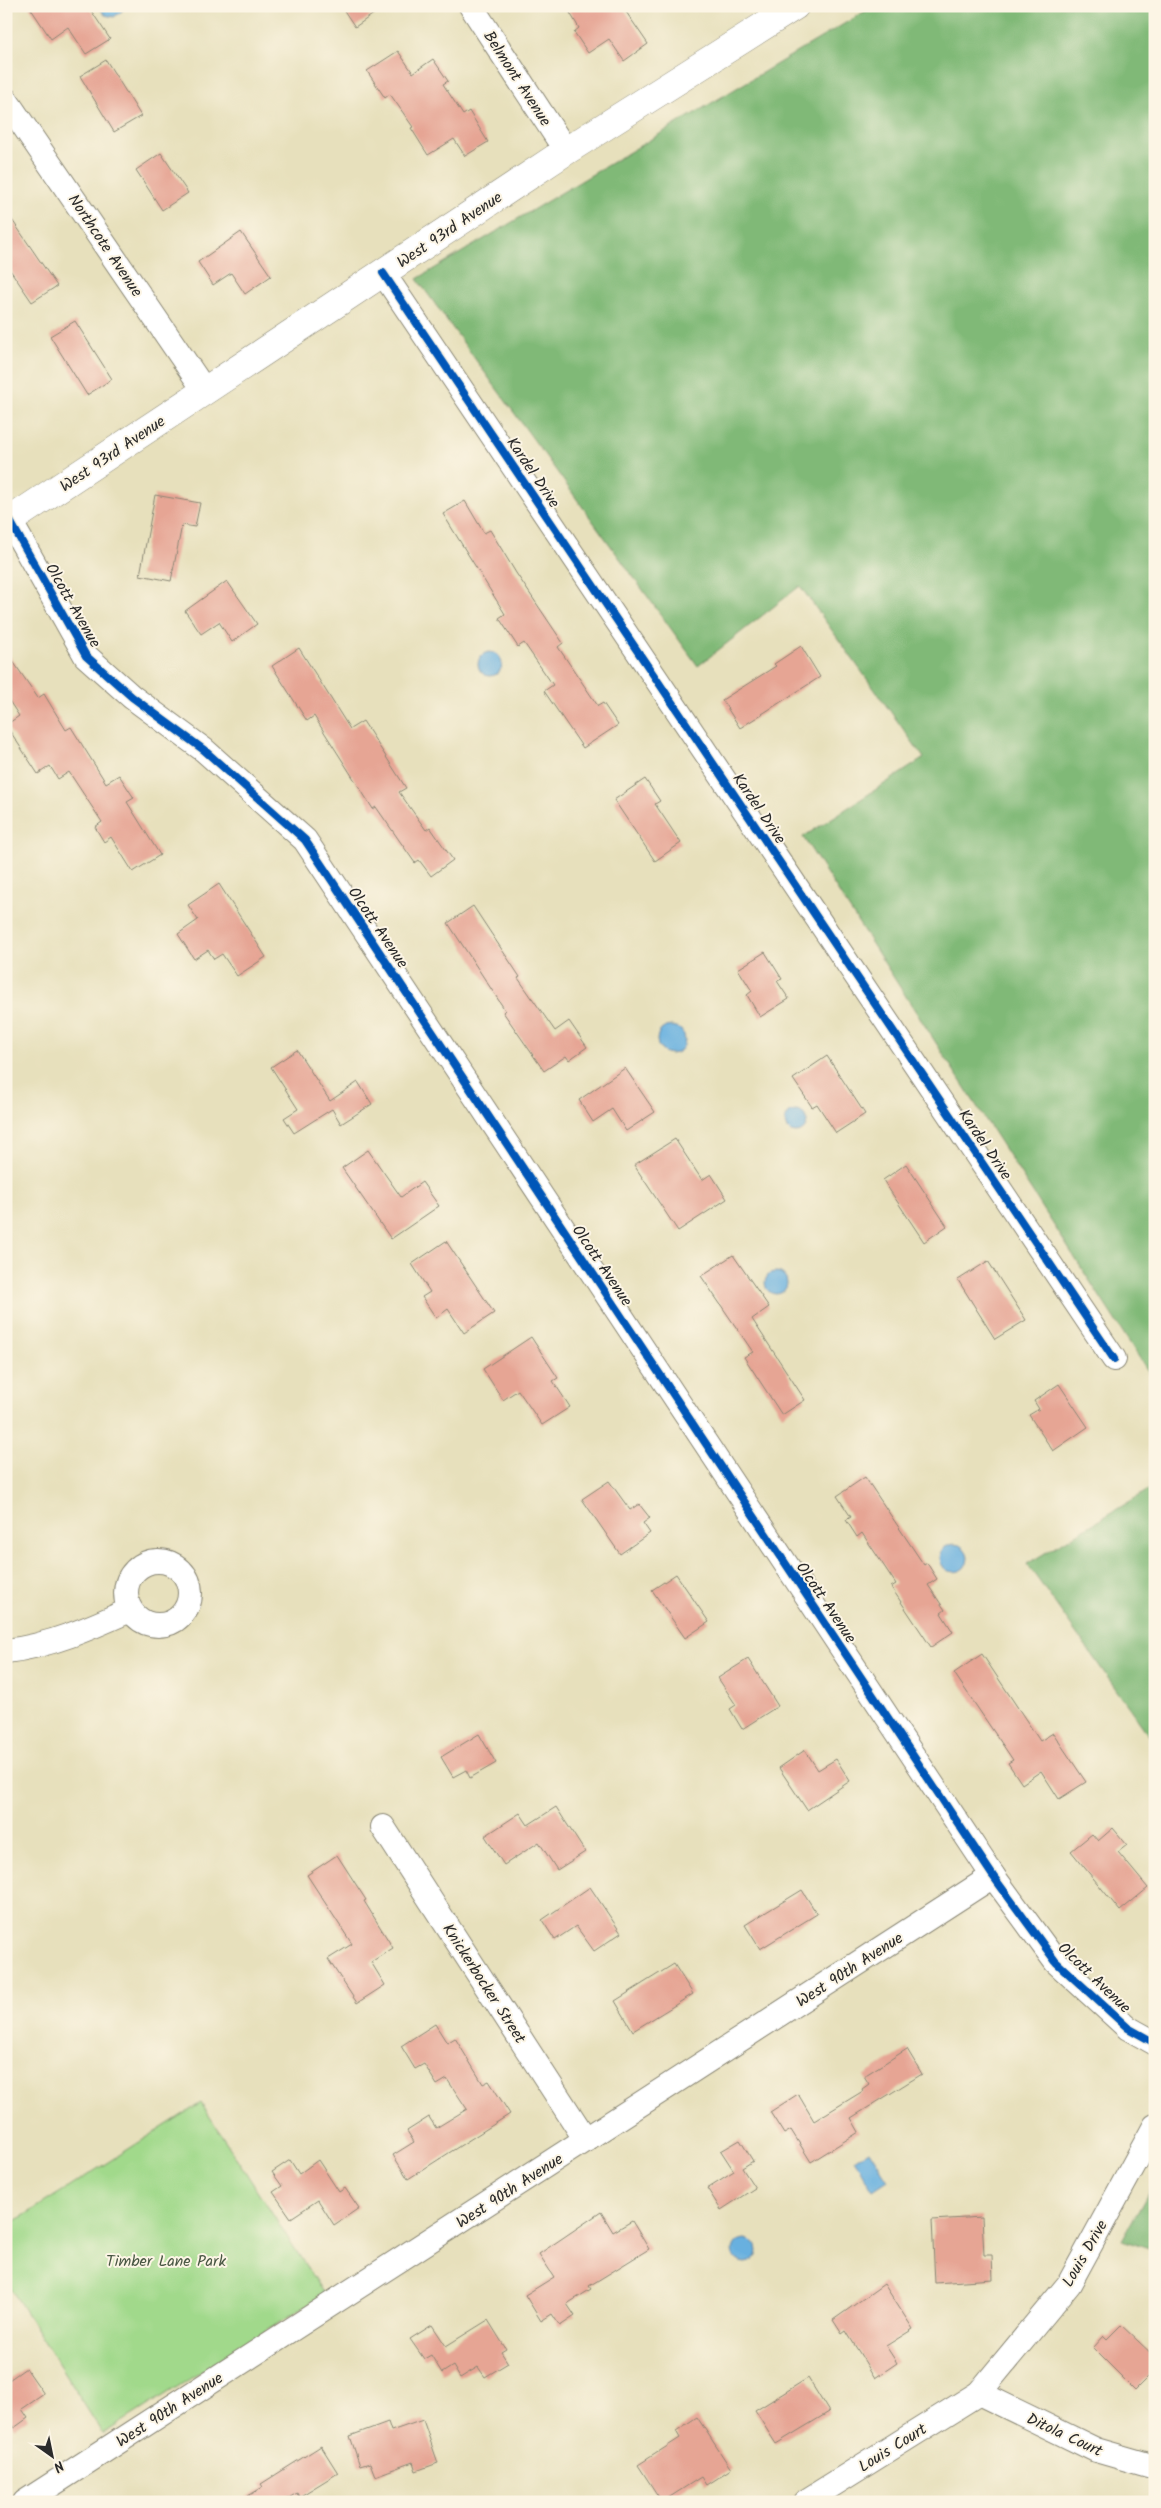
<svg xmlns="http://www.w3.org/2000/svg" width="1161" height="2508" viewBox="0 0 1161 2508" font-family="Kalam,sans-serif">
	<style>
		.green { fill: #a1d98b; stroke: #66825b }
		.forest { fill: #80b977; stroke: #567251 }
		.water { fill: #68b0df; stroke: #4a6e85 }
		.building { fill: #e6a594 }
		.lines { fill: none; stroke-linecap: round; stroke-linejoin: round }
		.street-casing { stroke: #898674; stroke-width: 26 }
		.secondary-casing { stroke: #898674; stroke-width: 29 }
		.street { stroke: #fff; stroke-width: 24 }
		.secondary { stroke: #fff; stroke-width: 28 }
		.cycleway-casing { stroke: #fcf5e5; stroke-width: 11 }
		.cycleway { stroke: #0057b8; stroke-width: 8 }
		.labels { text-anchor: middle; stroke-width: 4; stroke-linejoin: round; paint-order: stroke }
		.street-label { font-size: 16px; fill: #2b2b2b; stroke: #fcf5e5 }
		.park-label { font-size: 16px; fill: #485643; stroke: #fcf5e5 }
	</style>
	<rect width="100%" height="100%" fill="#fcf5e5"/>
	<filter id="ink" filterUnits="userSpaceOnUse"><feTurbulence type="fractalNoise" baseFrequency=".02" numOctaves="2"/><feDisplacementMap in="SourceGraphic" scale="10" xChannelSelector="R" yChannelSelector="G"/><feConvolveMatrix kernelMatrix="1 2 1 2 8 2 1 2 1" color-interpolation-filters="sRGB"/></filter>
	<filter id="wash" filterUnits="userSpaceOnUse"><feTurbulence type="fractalNoise" baseFrequency=".0096" numOctaves="4" result="noise"/><feDisplacementMap in="SourceGraphic" scale="20" xChannelSelector="R" yChannelSelector="G"/><feGaussianBlur stdDeviation="1.12" result="paint"/><feColorMatrix in="noise" values="0 0 0 0 0 0 0 0 0 0 0 0 0 0 0 0 0 1.4 0 .05"/><feComposite in="paint" operator="in"/></filter>
	<g filter="url(#wash)">
		<rect width="100%" height="100%" fill="#e7e0bc"/>
		<polygon class="green" points="201,2103 324,2294 103,2434 6,2281 6,2227"/>
		<g class="forest">
			<polygon points="874,6 1155,6 1155,279 1150,296 1155,378 1155,1382 803,837 924,758 800,586 698,666 417,279"/>
			<polygon points="1155,1486 1155,1744 1027,1564"/>
			<polygon points="1155,2181 1155,2251 1122,2240"/>
		</g>
		<g class="water">
			<polygon points="124,6 122,11 114,17 105,15 99,7"/>
			<circle cx="490" cy="664" r="12"/>
			<circle cx="671" cy="1040" r="14"/>
			<circle cx="796" cy="1122" r="11"/>
			<circle cx="776" cy="1283" r="11"/>
			<circle cx="954" cy="1558" r="14"/>
			<polygon points="869,2150 888,2180 873,2190 854,2160"/>
			<circle cx="745" cy="2251" r="12"/>
		</g>
		<g id="blocks">
			<g class="building">
				<polygon points="29,6 88,6 110,39 86,54 68,27 51,39"/>
				<polygon points="341,6 385,6 355,27"/>
				<polygon points="566,6 622,6 648,44 624,61 609,39 588,53 574,32 579,28"/>
				<polygon points="398,51 413,73 433,59 448,81 443,84 463,115 469,111 488,142 465,156 454,139 428,155 411,128 413,127 390,94 385,98 367,71"/>
				<polygon points="106,60 141,116 114,132 80,76"/>
				<polygon points="161,153 188,193 162,210 136,170"/>
				<polygon points="6,211 57,286 32,302 6,264"/>
				<polygon points="241,232 271,276 245,294 231,273 213,285 198,262"/>
				<polygon points="75,321 112,379 87,395 50,336"/>
				<polygon points="155,495 200,503 195,527 182,525 171,581 140,575"/>
				<polygon points="465,501 484,533 490,530 516,573 563,643 558,647 598,706 603,703 618,725 583,748 544,691 553,685 524,643 518,647 499,618 505,614 443,514"/>
				<polygon points="227,581 257,624 232,642 219,622 201,634 185,611"/>
				<polygon points="801,646 820,677 740,728 722,700 776,666 774,664"/>
				<polygon points="299,648 350,729 363,721 406,788 399,792 426,830 430,827 453,860 431,876 419,860 415,863 376,807 373,809 314,716 307,721 272,666"/>
				<polygon points="6,651 38,698 44,694 66,730 71,727 106,783 119,775 134,798 127,802 160,855 133,872 111,837 104,842 95,827 102,822 69,772 58,779 50,766 38,774 6,725 19,716 6,696"/>
				<polygon points="645,779 660,801 655,804 681,843 655,861 614,800"/>
				<polygon points="219,884 266,957 237,976 222,954 214,959 208,950 194,959 178,934 198,920 188,905"/>
				<polygon points="473,906 520,977 518,978 555,1031 569,1021 587,1047 569,1060 566,1056 544,1071 503,1012 505,1010 448,923"/>
				<polygon points="765,952 782,979 777,981 789,999 760,1017 747,995 752,991 738,969"/>
				<polygon points="297,1050 330,1101 358,1082 372,1104 341,1124 332,1109 294,1133 284,1118 298,1109 271,1067"/>
				<polygon points="827,1056 865,1114 836,1133 817,1104 812,1107 793,1079"/>
				<polygon points="625,1068 655,1112 626,1131 612,1109 593,1122 579,1100"/>
				<polygon points="675,1139 702,1180 711,1174 727,1199 678,1231 634,1165"/>
				<polygon points="368,1150 401,1197 422,1182 439,1206 391,1239 342,1168"/>
				<polygon points="906,1164 947,1226 924,1242 883,1180"/>
				<polygon points="446,1241 494,1313 464,1333 448,1309 436,1318 422,1297 430,1292 412,1264"/>
				<polygon points="733,1255 769,1307 752,1319 805,1400 782,1415 744,1357 753,1352 701,1276"/>
				<polygon points="988,1261 1026,1320 995,1339 958,1280"/>
				<polygon points="531,1337 558,1378 553,1381 570,1407 542,1425 518,1390 503,1400 483,1369"/>
				<polygon points="1059,1384 1088,1427 1053,1451 1029,1415 1039,1409 1034,1401"/>
				<polygon points="865,1477 924,1565 927,1563 937,1579 928,1585 945,1610 941,1613 953,1632 931,1647 891,1587 896,1584 862,1533 857,1537 846,1520 851,1517 837,1496"/>
				<polygon points="609,1481 630,1510 639,1504 650,1518 643,1523 650,1533 620,1554 582,1499"/>
				<polygon points="676,1574 709,1622 685,1638 652,1590"/>
				<polygon points="982,1654 1040,1741 1053,1733 1086,1782 1059,1799 1041,1771 1022,1784 1008,1763 1013,1760 954,1673"/>
				<polygon points="748,1659 778,1706 742,1729 730,1709 736,1705 718,1678"/>
				<polygon points="479,1734 496,1763 470,1778 466,1770 453,1777 441,1757"/>
				<polygon points="805,1750 818,1770 836,1759 850,1781 807,1810 779,1768"/>
				<polygon points="556,1807 585,1852 557,1870 539,1842 504,1865 485,1836 520,1813 528,1825"/>
				<polygon points="1113,1828 1127,1845 1118,1852 1148,1888 1120,1911 1071,1851 1092,1834 1098,1841"/>
				<polygon points="337,1855 366,1900 364,1901 393,1948 371,1962 385,1985 357,2003 328,1959 352,1944 307,1875"/>
				<polygon points="590,1887 621,1933 594,1951 576,1926 555,1940 542,1920"/>
				<polygon points="802,1890 817,1914 760,1949 745,1925"/>
				<polygon points="674,1964 693,1994 633,2031 615,2001"/>
				<polygon points="435,2024 447,2043 455,2038 483,2084 489,2081 510,2114 408,2179 393,2155 414,2142 407,2131 429,2117 436,2128 467,2109 447,2079 437,2085 424,2064 415,2069 401,2046"/>
				<polygon points="907,2049 922,2074 851,2118 859,2132 811,2162 791,2130 784,2134 770,2112 798,2094 814,2121 863,2091 862,2089 869,2084 864,2076"/>
				<polygon points="740,2140 753,2161 742,2168 755,2188 721,2210 707,2188 734,2171 721,2151"/>
				<polygon points="290,2160 299,2174 318,2160 339,2192 345,2188 359,2208 334,2225 318,2200 291,2218 273,2192 282,2186 272,2172"/>
				<polygon points="601,2212 613,2232 632,2221 649,2249 589,2286 591,2289 567,2304 575,2316 560,2326 552,2314 541,2321 525,2295 554,2277 539,2254"/>
				<polygon points="982,2217 984,2255 992,2255 993,2279 935,2283 932,2220"/>
				<polygon points="884,2284 913,2329 886,2346 897,2363 875,2378 846,2331 842,2334 833,2320"/>
				<polygon points="488,2320 506,2349 501,2352 508,2363 485,2377 478,2367 460,2378 453,2366 442,2373 431,2355 424,2359 410,2339 432,2325 446,2346"/>
				<polygon points="1121,2325 1155,2357 1155,2370 1135,2390 1093,2348 1104,2336 1107,2339"/>
				<polygon points="26,2368 44,2394 22,2409 28,2418 14,2428 8,2419 6,2420 6,2382"/>
				<polygon points="808,2378 829,2412 776,2444 755,2411"/>
				<polygon points="697,2417 731,2469 706,2485 701,2477 662,2502 638,2465 680,2438 676,2431"/>
				<polygon points="423,2420 438,2463 416,2471 413,2462 375,2476 370,2463 360,2466 350,2436 388,2422 391,2431"/>
				<polygon points="321,2446 338,2473 299,2497 297,2493 282,2502 238,2502 263,2487 261,2484"/>
			</g>
		</g>
	</g>
	<g filter="url(#ink)">
		<use href="#blocks" fill-opacity="0" stroke="#898674" stroke-width="1"/>
		<g class="lines">
			<defs>
				<g id="street">
					<polyline points="471,6 566,151"/>
					<polyline points="6,100 205,391"/>
					<polyline points="383,273 1114,1359"/>
					<polyline points="10,521 86,656 132,697 204,750 305,840 993,1876 1056,1962 1128,2028 1155,2043"/>
					<circle cx="158" cy="1593" r="32"/>
					<path d="M6,1651C50,1646 90,1628 130,1610"/>
					<polyline points="383,1827 586,2140"/>
					<polyline points="979,2393 1096,2450 1155,2467"/>
					<polyline points="25,2502 993,1876"/>
					<polyline points="805,2502 979,2393 1069,2284 1155,2126"/>
				</g>
				<polyline id="secondary" points="6,523 566,151 795,6"/>
			</defs>
			<use href="#street" class="street-casing"/>
			<use href="#secondary" class="secondary-casing"/>
			<use href="#street" class="street"/>
			<use href="#secondary" class="secondary"/>
			<defs>
				<g id="cycleway">
					<polyline points="383,273 1114,1359"/>
					<polyline points="10,521 86,656 132,697 204,750 305,840 993,1876 1056,1962 1128,2028 1155,2043"/>
				</g>
			</defs>
			<use href="#cycleway" class="cycleway-casing"/>
			<use href="#cycleway" class="cycleway"/>
		</g>
	</g>
	<g class="labels">
		<g class="street-label">
			<text transform="translate(518 78) rotate(57)" y="6">Belmont Avenue</text>
			<text transform="translate(449 229) rotate(-34)" y="6">West 93rd Avenue</text>
			<text transform="translate(106 245) rotate(56)" y="6">Northcote Avenue</text>
			<text transform="translate(112 453) rotate(-34)" y="6">West 93rd Avenue</text>
			<text transform="translate(534 472) rotate(56)" y="6">Kardel Drive</text>
			<text transform="translate(74 605) rotate(60)" y="6">Olcott Avenue</text>
			<text transform="translate(760 808) rotate(56)" y="6">Kardel Drive</text>
			<text transform="translate(379 927) rotate(56)" y="6">Olcott Avenue</text>
			<text transform="translate(986 1144) rotate(56)" y="6">Kardel Drive</text>
			<text transform="translate(603 1265) rotate(56)" y="6">Olcott Avenue</text>
			<text transform="translate(827 1602) rotate(56)" y="6">Olcott Avenue</text>
			<text transform="translate(849 1969) rotate(-33)" y="6">West 90th Avenue</text>
			<text transform="translate(1095 1977) rotate(44)" y="6">Olcott Avenue</text>
			<text transform="translate(485 1983) rotate(57)" y="6">Knickerbocker Street</text>
			<text transform="translate(509 2190) rotate(-33)" y="6">West 90th Avenue</text>
			<text transform="translate(1084 2253) rotate(-60)" y="6">Louis Drive</text>
			<text transform="translate(169 2409) rotate(-33)" y="6">West 90th Avenue</text>
			<text transform="translate(1065 2434) rotate(25)" y="6">Ditola Court</text>
			<text transform="translate(892 2447) rotate(-32)" y="6">Louis Court</text>
		</g>
		<g class="park-label">
			<text x="166" y="2266">Timber Lane Park</text>
		</g>
	</g>
	<rect width="1161" height="2508" fill="none" stroke="#fcf5e5" stroke-width="25"/>
	<g transform="translate(52 2456) rotate(147)" stroke="#fcf5e5" stroke-width="4" paint-order="stroke">
	<path d="M0-4L9 19L0 12L-9 19Z" fill="#2b2b2b"/>
	<text y="-8" font-size="14" font-weight="bold" text-anchor="middle" fill="#2b2b2b">N</text>
	</g>
</svg>
